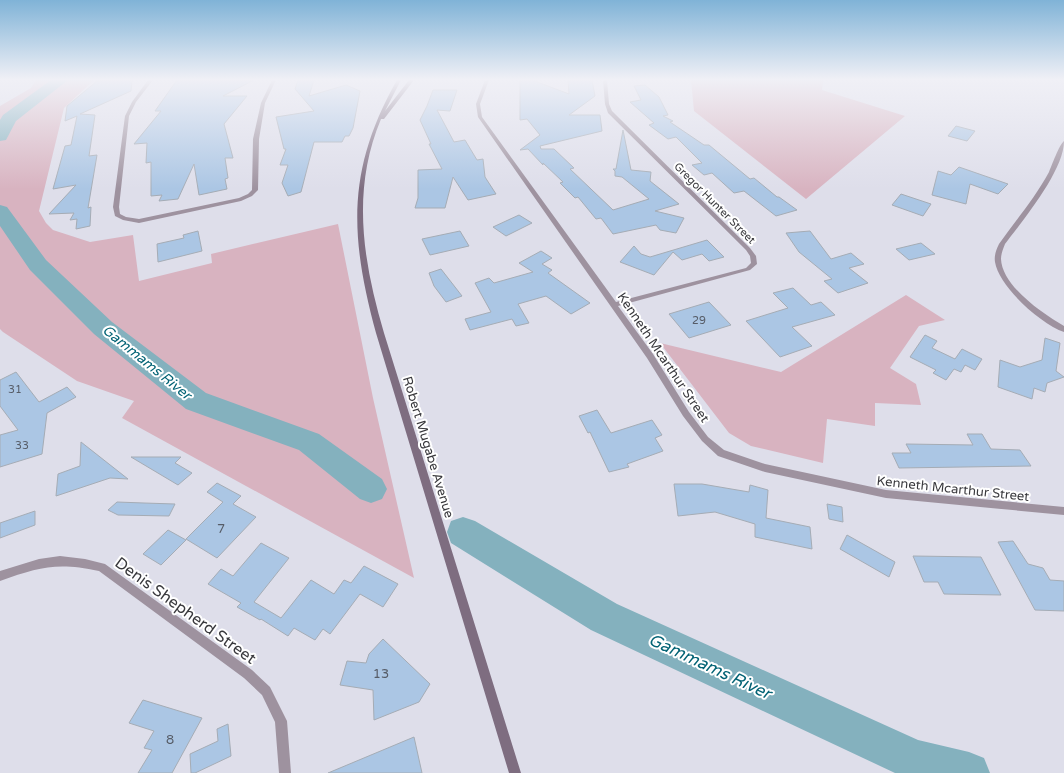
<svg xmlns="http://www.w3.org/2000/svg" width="1064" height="773" viewBox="0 0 1064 773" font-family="'Varela Round',sans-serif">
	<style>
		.green { fill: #d8b3c0 }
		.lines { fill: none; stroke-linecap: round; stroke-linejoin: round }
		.river { fill: #84b1be; fill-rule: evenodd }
		.building { fill: #abc6e4; stroke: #a5acb5 }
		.minor { fill: #9e929f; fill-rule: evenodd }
		.secondary { fill: #7e6d80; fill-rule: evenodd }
		.labels { text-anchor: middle; stroke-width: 4; stroke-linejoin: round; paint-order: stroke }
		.far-street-label { font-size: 11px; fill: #39393d; stroke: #fff }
		.number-label { font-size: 11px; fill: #565c67 }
		.street-label { font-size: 13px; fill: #39393d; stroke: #fff }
		.near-number-label { font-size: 13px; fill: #565c67 }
		.water-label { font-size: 14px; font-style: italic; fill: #036375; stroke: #fff }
		.near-street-label { font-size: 16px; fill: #39393d; stroke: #fff }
		.near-water-label { font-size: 17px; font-style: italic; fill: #036375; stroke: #fff }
	</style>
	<rect width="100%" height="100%" fill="#dedeea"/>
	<g class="green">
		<polygon points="36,80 94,80 64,108 39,211 46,223 53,230 90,242 133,235 139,281 212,263 211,254 338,224 373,398 414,578 122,418 134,401 77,381 3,332 0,329 0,106 31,88"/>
		<polygon points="691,80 823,80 822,90 905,116 806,199 694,111"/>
		<polygon points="906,295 945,320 919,326 890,368 916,384 921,405 875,403 875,426 827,419 823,463 751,446 729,433 660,343 781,372"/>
	</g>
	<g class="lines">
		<g class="river">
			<polygon points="51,80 68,80 16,121 6,140 0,141 0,120 3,115"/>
			<polygon points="0,205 7,207 46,260 112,322 206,393 319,434 382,479 387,489 382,499 371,503 360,499 299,450 186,409 94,334 30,270 0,226"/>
			<polygon points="463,517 475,521 617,604 918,740 969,752 984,758 990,773 895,773 591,630 451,543 447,532 451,521"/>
		</g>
	</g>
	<g class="building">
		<polygon points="108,80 132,80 131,91 80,114 95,115 89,156 97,155 88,208 91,207 90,226 76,229 77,219 70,220 74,213 49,214 76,185 53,189 65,146 71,145 77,116 65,121 67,106 97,81"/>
		<polygon points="177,80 254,80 223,96 247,96 224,124 233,158 225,158 228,178 225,179 227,189 199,195 194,164 178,199 159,201 162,195 151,196 151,162 146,163 147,143 134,144 161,111 155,111"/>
		<polygon points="298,80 314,80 309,96 346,85 360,91 353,128 349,136 345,136 342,142 314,142 301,192 288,196 282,183 288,165 280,165 286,149 284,149 276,117 314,111 295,89"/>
		<polygon points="520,80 532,80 569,94 568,80 592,80 595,96 569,115 600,115 602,131 540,146 541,149 554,149 574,168 570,169 613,210 649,199 622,177 615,176 615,171 613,169 616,169 623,130 631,170 651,172 650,181 679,204 655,211 684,218 676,233 660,230 656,225 613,234 601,218 596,219 578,197 575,198 560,183 563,182 543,163 543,165 528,149 520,150 540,135 527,119 520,120"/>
		<polygon points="645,85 659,97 668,115 663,116 673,121 670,122 704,145 709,145 750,179 754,178 777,197 779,197 797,210 776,216 744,191 734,193 712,173 704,175 692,165 702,163 676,137 668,139 649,125 654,123 630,102 641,100 634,86"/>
		<polygon points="433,90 457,90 450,111 437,110 454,142 465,140 477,160 483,159 485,177 496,194 468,200 453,177 445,208 415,208 418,198 418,170 442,169 429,144 431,144 420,120 427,106"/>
		<polygon points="956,126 975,131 967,141 948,136"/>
		<polygon points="959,167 1008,184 998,194 970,184 966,204 932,195 938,171 951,175"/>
		<polygon points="901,194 931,204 923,216 892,205"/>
		<polygon points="519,215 532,223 506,236 493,227"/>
		<polygon points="198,231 202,251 158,262 157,244 184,238 183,235"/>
		<polygon points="460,231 469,246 430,255 422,239"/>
		<polygon points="810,231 831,259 851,253 864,264 849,268 868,283 838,293 824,281 832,279 799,252 786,233"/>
		<polygon points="707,240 724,257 709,261 702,254 682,260 673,252 654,275 620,262 634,246 641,254 650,257"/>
		<polygon points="921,243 935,254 909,260 896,249"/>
		<polygon points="541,251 552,258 542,264 552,270 548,273 590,303 571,314 546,296 518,304 529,323 516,326 512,319 470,330 465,319 491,312 475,283 489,278 494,283 533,272 519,263"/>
		<polygon points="441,269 462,296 446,302 434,286 429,273"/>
		<polygon points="793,288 811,305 821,302 835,315 792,327 812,346 780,357 746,321 788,308 773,293"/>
		<polygon points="709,302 731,325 689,338 669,314"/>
		<polygon points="925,335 937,341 932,348 955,359 962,349 982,359 975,370 965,365 961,372 954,369 946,380 933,373 936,370 910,357"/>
		<polygon points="1045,338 1060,343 1056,371 1064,377 1047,383 1045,392 1034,388 1032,399 998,387 1000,360 1020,367 1042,360"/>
		<polygon points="16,372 39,402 67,387 76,397 47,413 42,454 0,467 0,435 18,430 0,406 0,380"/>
		<polygon points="597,410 611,433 652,420 662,435 655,438 663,451 627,464 629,467 609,472 590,432 588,433 579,416"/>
		<polygon points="967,434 982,434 991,449 1020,450 1031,466 899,468 892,453 911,453 906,444 973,445"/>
		<polygon points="81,442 128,479 110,478 56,496 58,474 80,466"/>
		<polygon points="131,457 181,457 175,463 192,473 178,485"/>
		<polygon points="217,483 241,496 233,504 256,517 217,558 186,539 223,502 207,492"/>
		<polygon points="674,484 702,484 749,492 750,485 768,490 766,518 810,527 812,549 755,537 755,524 715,512 678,516"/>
		<polygon points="117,502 144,503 175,504 169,516 118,515 108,510"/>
		<polygon points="827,504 842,507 843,522 829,519"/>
		<polygon points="35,511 35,525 0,538 0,523"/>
		<polygon points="168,530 186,540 161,565 143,554"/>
		<polygon points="847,535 895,562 889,577 840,549"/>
		<polygon points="1013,541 1028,564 1043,568 1050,580 1064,581 1064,611 1035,610 998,542"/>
		<polygon points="261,543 289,558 254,602 281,618 311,580 334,594 344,580 351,583 364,566 398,584 383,607 360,594 330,634 323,629 315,640 294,628 288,636 261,619 260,620 237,607 241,603 208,584 221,569 233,576"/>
		<polygon points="913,556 981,557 1001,595 944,594 938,582 924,582"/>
		<polygon points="383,639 430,684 419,702 374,720 373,690 340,685 347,661 366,663 369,654"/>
		<polygon points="143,700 202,718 172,773 138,773 152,750 144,748 154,731 129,723"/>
		<polygon points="228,724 231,756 195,773 191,773 190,754 218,741 217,729"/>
		<polygon points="414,737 422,773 328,773"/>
	</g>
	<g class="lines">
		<g class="minor">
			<polygon points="148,80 153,80 136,102 129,116 119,207 120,214 126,217 139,219 239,198 248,194 252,190 253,139 261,103 272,80 276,80 265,103 259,139 258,190 252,196 241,201 139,223 123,220 115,216 113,207 125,116 132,102"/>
			<polygon points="485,80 489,80 480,104 482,117 616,302 746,268 751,263 750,256 746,250 608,113 605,104 603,80 607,80 609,104 612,111 750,248 756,256 757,264 750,270 618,306 653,354 689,412 708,437 724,450 765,464 886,490 1064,507 1064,515 886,498 765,472 718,456 702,441 683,416 647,358 478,117 476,104"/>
			<path d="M1064,141C1064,171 1023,220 1005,244C1003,249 1001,254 1001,259C1002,286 1043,314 1064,326V332C1041,324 999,287 995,262C994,256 996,250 999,244C1016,220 1035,198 1049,172C1052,165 1059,145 1064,141Z"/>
			<path d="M60,556L85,559L105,564L252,670L270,687L287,721L291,773H279L275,722L262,695L244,678L99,571C57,562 39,567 0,581V571L39,559Z"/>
		</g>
		<path class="secondary" d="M397,80H401L385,111L409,80H414L384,119H381C351,190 363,262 384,333L521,773H509L376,333C350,237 346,170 397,80Z"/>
	</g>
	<linearGradient id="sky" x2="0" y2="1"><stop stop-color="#80b3d7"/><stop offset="0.42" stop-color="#f0f0f6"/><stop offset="1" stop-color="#f0f0f6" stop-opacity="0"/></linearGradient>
	<rect width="1064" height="189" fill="url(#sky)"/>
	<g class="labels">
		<g class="far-street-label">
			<text transform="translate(715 203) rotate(45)" y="4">Gregor Hunter Street</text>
		</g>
		<g class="number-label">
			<text x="699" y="324">29</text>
			<text x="15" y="393">31</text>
			<text x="22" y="449">33</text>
		</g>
		<g class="street-label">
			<text transform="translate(664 357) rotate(56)" y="5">Kenneth Mcarthur Street</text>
			<text transform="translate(429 447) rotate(73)" y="5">Robert Mugabe Avenue</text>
			<text transform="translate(953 488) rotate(6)" y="5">Kenneth Mcarthur Street</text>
		</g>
		<g class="near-number-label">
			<text x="221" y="533">7</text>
			<text x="381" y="678">13</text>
			<text x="170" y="744">8</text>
		</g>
		<g class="water-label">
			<text transform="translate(147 362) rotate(39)" y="5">Gammams River</text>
		</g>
		<g class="near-street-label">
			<text transform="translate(186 610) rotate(36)" y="6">Denis Shepherd Street</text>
		</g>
		<g class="near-water-label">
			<text transform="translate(710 666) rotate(25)" y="6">Gammams River</text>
		</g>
	</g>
</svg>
